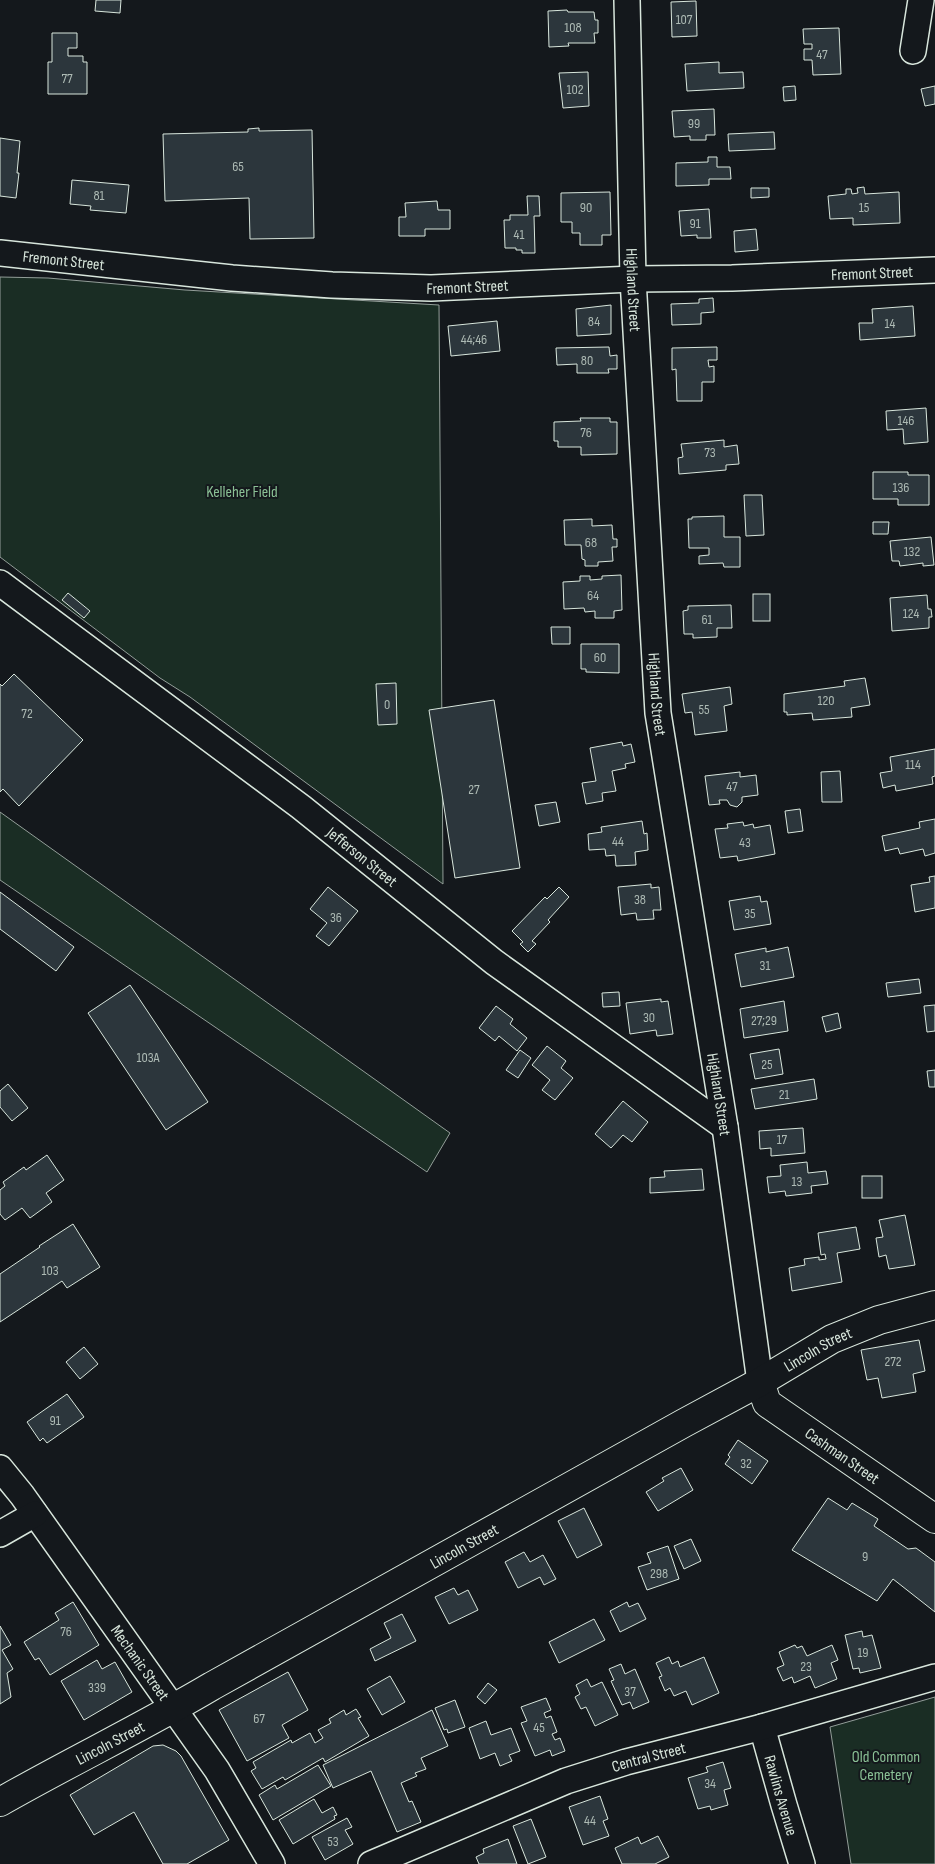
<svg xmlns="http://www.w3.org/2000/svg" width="935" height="1864" viewBox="0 0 935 1864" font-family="'Sofia Sans Condensed',sans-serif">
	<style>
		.green { fill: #1a2d24; stroke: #939e99 }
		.building { fill: #2c363c; stroke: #d8e6dc }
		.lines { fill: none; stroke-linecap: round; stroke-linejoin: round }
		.minor-casing { stroke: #d8e6dc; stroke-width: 28 }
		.major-casing { stroke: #d8e6dc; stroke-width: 30 }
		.minor { stroke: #14181c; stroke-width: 25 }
		.major { stroke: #14181c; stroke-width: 28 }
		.labels { text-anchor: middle; stroke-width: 4; stroke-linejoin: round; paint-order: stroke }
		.number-label { font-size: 14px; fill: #adbab4 }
		.street-label { font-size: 16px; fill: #d8e6dc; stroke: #14181c }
		.park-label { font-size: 16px; fill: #8ac095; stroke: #14181c }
	</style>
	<rect width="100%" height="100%" fill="#14181c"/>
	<g class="green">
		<polygon points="0,277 48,278 185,290 439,305 443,884 190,697 160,678 0,557"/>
		<polygon points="0,812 450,1133 427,1172 0,880"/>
		<polygon points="935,1697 935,1864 851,1864 830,1727"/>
	</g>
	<g class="building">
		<polygon points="96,0 121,0 120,13 95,11"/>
		<polygon points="696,1 697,36 672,37 671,2"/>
		<polygon points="567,10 568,12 594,12 595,20 598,20 598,33 594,33 595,43 568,43 569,46 549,47 548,11"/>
		<polygon points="839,28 841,74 813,75 812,60 804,60 804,49 812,49 812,44 804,44 803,29"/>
		<polygon points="52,33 77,33 77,48 68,48 68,56 83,56 83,62 87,62 87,94 48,94 48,62 52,62"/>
		<polygon points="719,62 719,73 743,72 744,88 687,91 685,64"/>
		<polygon points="588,72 589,106 563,108 559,73"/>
		<polygon points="795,86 796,100 784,101 783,87"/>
		<polygon points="935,86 935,104 925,106 921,89"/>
		<polygon points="714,109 715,135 706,135 706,140 690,140 690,136 674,137 672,111"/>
		<polygon points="259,128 259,131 312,130 314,238 250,239 249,198 165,201 163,134 248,132 248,129"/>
		<polygon points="774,132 775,149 729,151 728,134"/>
		<polygon points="0,138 20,141 17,173 19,173 16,198 0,196"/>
		<polygon points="708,157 717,157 717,167 730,167 731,179 709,179 709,185 676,186 676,163 708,162"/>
		<polygon points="72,180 129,185 126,213 90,210 91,206 70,204"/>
		<polygon points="864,187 865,194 899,192 900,223 853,225 853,218 830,219 828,196 846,194 846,189 851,189 852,194 858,193 857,188"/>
		<polygon points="751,188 769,188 769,197 751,198"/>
		<polygon points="610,192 611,235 602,235 602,245 580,245 580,233 572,233 572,222 561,222 561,193"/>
		<polygon points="527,196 539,196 540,216 534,216 535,253 522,253 522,250 516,250 516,248 505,248 504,220 510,220 510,215 528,215"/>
		<polygon points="437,201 438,210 450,210 450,229 425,229 425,236 399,236 399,217 406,217 405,203"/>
		<polygon points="709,209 711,238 697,238 697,235 681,236 679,211"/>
		<polygon points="756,229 758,250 735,252 734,231"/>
		<polygon points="713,298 714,312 701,313 701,324 672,325 671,304 699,303 699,299"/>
		<polygon points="611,305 611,334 577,336 576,309"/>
		<polygon points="913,306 915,336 860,340 859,323 873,323 872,309"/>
		<polygon points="497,321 500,351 451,356 448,326"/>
		<polygon points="609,347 610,356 617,355 617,369 608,369 609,373 577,373 577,364 557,365 556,348"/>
		<polygon points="717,347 717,360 708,360 709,367 714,366 714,382 702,382 702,401 677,401 676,369 672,370 672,348"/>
		<polygon points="926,408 928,442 904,444 903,429 887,430 886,411"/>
		<polygon points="580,418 610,418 610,422 617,422 617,454 581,455 581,447 558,447 558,441 554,441 554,422 581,421"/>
		<polygon points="724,440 724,447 737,445 739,464 726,465 726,470 679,474 678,458 683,457 681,444"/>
		<polygon points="873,472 908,472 908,475 929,475 929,505 898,505 898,499 873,499"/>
		<polygon points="744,495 762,495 764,535 746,536"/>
		<polygon points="724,516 724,537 740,537 740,567 724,567 723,563 699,564 699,556 709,555 709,548 689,548 688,519 692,519 692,517"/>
		<polygon points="592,519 592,526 612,525 613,539 617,539 617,547 612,547 613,561 598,562 598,566 585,566 585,560 582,559 581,545 565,545 564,520"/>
		<polygon points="873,522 889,522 888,534 873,534"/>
		<polygon points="931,537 934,565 923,566 923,563 900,566 899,561 892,561 890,541"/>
		<polygon points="621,575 622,610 614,611 614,618 595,618 595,611 585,612 584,608 564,609 563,582 580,581 580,576 590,576 590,580 602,579 602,576"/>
		<polygon points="68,593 90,611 84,618 62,600"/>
		<rect x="753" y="594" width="17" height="27"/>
		<polygon points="927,595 928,609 931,609 932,617 929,617 929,628 892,631 890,598"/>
		<polygon points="731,605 732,628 717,628 717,637 693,638 693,634 684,634 683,611 688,610 688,606"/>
		<polygon points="551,627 570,627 570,644 552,644"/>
		<polygon points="581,644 619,644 619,673 586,672 586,669 581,669"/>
		<polygon points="14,674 83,740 19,806 3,789 0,792 0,684 2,686"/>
		<polygon points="865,678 870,705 851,708 852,717 813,720 812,713 787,715 787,712 784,712 784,694 845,686 844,681"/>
		<polygon points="396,683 397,724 378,725 376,684"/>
		<polygon points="730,687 732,704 724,706 727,731 695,735 692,712 685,713 682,694"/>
		<polygon points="494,700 520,868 455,878 429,710"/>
		<polygon points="622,742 623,746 631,744 635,762 625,764 626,768 612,771 616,791 602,793 603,801 586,804 582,783 596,781 590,748"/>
		<polygon points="935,749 935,776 932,777 933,784 896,791 895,785 883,788 880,773 892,771 890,757"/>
		<polygon points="840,771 842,802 822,802 821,772"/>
		<polygon points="740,772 740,777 756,775 758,795 742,797 742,802 737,807 730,805 727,800 719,800 720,804 709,805 705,776"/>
		<polygon points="556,802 560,822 539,826 535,805"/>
		<polygon points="800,809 803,831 788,833 785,811"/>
		<polygon points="935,819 935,853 925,856 923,849 900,854 898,848 885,851 882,836 920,828 919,822"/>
		<polygon points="642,821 644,834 647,833 648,850 635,852 636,865 616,866 615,855 606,856 605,849 589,850 588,834 602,832 601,827"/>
		<polygon points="743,822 744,826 753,824 754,828 770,825 775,854 738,861 737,856 720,858 715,829 728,828 727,824"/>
		<polygon points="935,876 935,908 915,912 911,885 930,882 929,877"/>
		<polygon points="651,884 651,888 659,887 661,910 653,910 654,919 637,920 636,913 621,915 618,887"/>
		<polygon points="328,887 358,911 329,946 316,936 327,923 310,909"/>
		<polygon points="559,887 569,897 548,920 550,922 532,941 536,944 528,952 520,944 523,942 512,931 545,897 547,899"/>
		<polygon points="0,892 74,947 56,971 0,929"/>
		<polygon points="760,896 761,902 767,901 771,924 734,930 729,901"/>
		<polygon points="788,947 794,977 741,987 735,954 766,948 766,952"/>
		<polygon points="919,979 921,993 888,997 886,983"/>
		<polygon points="130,985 208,1102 166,1130 88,1013"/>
		<polygon points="619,992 620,1006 603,1007 602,993"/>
		<polygon points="661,999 661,1002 668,1001 673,1034 657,1036 656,1030 630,1034 626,1003"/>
		<polygon points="784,1001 788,1031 744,1038 740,1009"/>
		<polygon points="935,1005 935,1031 927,1032 924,1006"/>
		<polygon points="496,1006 513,1019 510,1024 527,1038 517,1051 499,1036 495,1041 479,1028"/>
		<polygon points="838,1013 841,1028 826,1032 822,1017"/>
		<polygon points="547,1046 566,1061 561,1068 573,1078 555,1100 542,1090 550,1080 532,1065"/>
		<polygon points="779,1049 783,1074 755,1079 750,1054"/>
		<polygon points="520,1050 531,1058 518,1078 506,1070"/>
		<polygon points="935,1070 935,1087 929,1087 927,1071"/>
		<polygon points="814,1079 817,1099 755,1109 751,1089"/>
		<polygon points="8,1084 28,1108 12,1121 0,1107 0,1091"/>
		<polygon points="623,1101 648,1122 632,1142 623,1135 611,1148 595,1134"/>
		<polygon points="803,1128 805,1153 771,1156 771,1148 760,1149 759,1131"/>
		<polygon points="47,1155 64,1180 46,1193 52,1202 30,1218 22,1208 5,1220 0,1214 0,1190 5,1186 3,1182 24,1167 26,1170"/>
		<polygon points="807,1162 808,1173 826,1171 828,1184 811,1186 812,1193 786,1196 785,1191 769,1193 767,1177 781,1176 780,1165"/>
		<polygon points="702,1169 704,1190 650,1193 650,1178 665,1177 664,1171"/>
		<rect x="862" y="1176" width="20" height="22"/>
		<polygon points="905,1215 915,1265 889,1269 886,1255 879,1257 876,1238 883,1237 879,1220"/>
		<polygon points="73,1224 100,1267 67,1288 62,1281 0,1322 0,1274 40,1247 39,1246"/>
		<polygon points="856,1227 860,1249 837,1253 842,1282 792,1291 789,1268 805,1265 804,1259 819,1257 819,1260 826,1259 825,1254 821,1255 818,1233"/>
		<polygon points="919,1340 925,1371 913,1374 916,1392 882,1398 878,1378 867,1380 861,1350"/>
		<polygon points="84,1347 98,1364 80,1379 66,1362"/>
		<polygon points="67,1394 84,1417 47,1443 43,1438 40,1441 27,1422"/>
		<polygon points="738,1440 768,1461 752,1484 725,1464 730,1457 728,1455"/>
		<polygon points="681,1468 693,1490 658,1511 646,1492 664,1481 662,1478"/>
		<polygon points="828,1498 847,1510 852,1503 878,1519 874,1526 908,1549 916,1548 935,1562 935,1612 893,1579 877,1601 792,1550"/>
		<polygon points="584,1508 602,1545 577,1558 558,1521"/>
		<polygon points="691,1539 701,1561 684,1569 674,1546"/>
		<polygon points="668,1546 679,1579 647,1590 638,1567 651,1563 647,1553"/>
		<polygon points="524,1552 530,1562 543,1555 556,1579 544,1585 540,1577 518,1588 505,1562"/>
		<polygon points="454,1588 458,1595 468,1590 478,1610 449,1624 435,1597"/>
		<polygon points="73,1602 99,1645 50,1675 39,1658 35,1660 24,1642 59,1620 55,1613"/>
		<polygon points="627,1602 629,1607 638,1603 646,1619 620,1632 610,1611"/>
		<polygon points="402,1614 416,1641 375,1661 370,1649 391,1638 384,1623"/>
		<polygon points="594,1619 605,1640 559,1663 549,1642"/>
		<polygon points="0,1626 11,1645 2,1650 13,1669 7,1673 11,1697 0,1704"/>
		<polygon points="862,1631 863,1637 872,1635 881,1668 860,1673 859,1668 853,1669 845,1635"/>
		<polygon points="795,1645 797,1648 802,1646 807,1656 832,1645 838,1660 831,1663 837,1679 815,1688 810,1676 794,1683 792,1677 783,1681 777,1668 784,1665 779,1652"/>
		<polygon points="669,1657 672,1664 678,1661 680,1667 704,1657 719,1693 692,1705 686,1691 674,1696 670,1688 665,1691 659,1677 662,1676 656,1663"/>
		<polygon points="97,1660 102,1669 115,1662 132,1692 84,1720 61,1681"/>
		<polygon points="621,1664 625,1674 635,1669 649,1702 633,1709 630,1702 622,1705 611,1681 614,1680 609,1669"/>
		<polygon points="288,1672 308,1710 282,1725 289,1738 247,1761 219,1710"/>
		<polygon points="390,1676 405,1702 382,1715 367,1689"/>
		<polygon points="587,1679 591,1687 602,1682 618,1715 595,1726 586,1707 581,1709 575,1697 580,1694 576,1685"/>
		<polygon points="488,1683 497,1690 485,1704 477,1697"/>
		<polygon points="546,1698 551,1710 544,1713 546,1718 551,1716 557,1732 552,1734 555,1740 560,1738 565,1751 552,1756 550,1750 535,1756 521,1723 527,1721 521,1707"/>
		<polygon points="455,1700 465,1727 448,1733 447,1729 444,1730 435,1708"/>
		<polygon points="356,1709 361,1717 358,1718 369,1736 325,1762 323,1758 285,1780 283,1777 262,1789 251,1771 256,1768 253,1762 291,1740 292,1743 310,1733 315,1743 323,1738 318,1730 331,1723 329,1719 344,1710 346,1715"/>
		<polygon points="432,1710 448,1746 421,1758 426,1769 415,1773 417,1776 401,1783 409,1802 412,1801 421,1822 397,1832 371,1771 333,1788 323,1765"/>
		<polygon points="486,1721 491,1735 511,1728 520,1751 509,1755 512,1761 500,1766 495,1753 480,1759 469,1728"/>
		<polygon points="163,1745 176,1751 181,1756 229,1840 187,1864 163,1864 134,1812 94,1835 70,1795 153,1746"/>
		<polygon points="723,1762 731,1788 724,1790 728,1805 711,1810 710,1806 698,1809 688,1778 708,1772 706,1767"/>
		<polygon points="318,1765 331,1786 273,1820 259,1795 275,1785 277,1789"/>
		<polygon points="600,1796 608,1819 603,1821 609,1836 583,1845 569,1807"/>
		<polygon points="314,1799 322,1813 333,1807 337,1815 334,1816 335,1819 293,1844 279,1820"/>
		<polygon points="347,1818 352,1827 345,1830 353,1844 325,1860 312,1837"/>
		<polygon points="531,1819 546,1857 528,1864 513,1826"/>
		<polygon points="658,1836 669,1857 655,1864 622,1864 615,1848 638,1837 641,1844"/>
		<polygon points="508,1839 517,1864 479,1864 476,1857 484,1853 483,1849"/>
	</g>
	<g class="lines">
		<defs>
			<g id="minor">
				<path id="s1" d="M627,0L633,279L658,713L725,1127L760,1382"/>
				<polyline points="913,51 921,0"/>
				<path id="s2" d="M0,253L232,278L332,285L431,288L633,279L732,278L935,270"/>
				<path id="s3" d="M0,583L301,807L494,962L725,1127"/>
				<path id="s4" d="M0,1468L22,1495L217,1770L272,1864"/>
				<polyline points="0,1534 35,1514"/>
				<path id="s5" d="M762,1727L784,1805L802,1864"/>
				<path id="s6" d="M371,1864L566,1781L626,1762L762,1727L935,1677"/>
			</g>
			<g id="major">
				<path id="s7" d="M760,1382L767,1403L935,1519"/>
				<path id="s8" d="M0,1802C70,1762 143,1727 212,1686L684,1423L760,1382L832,1339L879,1320L935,1305"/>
			</g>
		</defs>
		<use href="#minor" class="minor-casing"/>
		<use href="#major" class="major-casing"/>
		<use href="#minor" class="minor"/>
		<use href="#major" class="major"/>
	</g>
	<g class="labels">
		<g class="number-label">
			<text x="684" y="24">107</text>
			<text x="573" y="32">108</text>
			<text x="822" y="59">47</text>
			<text x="67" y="83">77</text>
			<text x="575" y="94">102</text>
			<text x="694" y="128">99</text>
			<text x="238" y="171">65</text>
			<text x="99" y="200">81</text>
			<text x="586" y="212">90</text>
			<text x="864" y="212">15</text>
			<text x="695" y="228">91</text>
			<text x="519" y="239">41</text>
			<text x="594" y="326">84</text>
			<text x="890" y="328">14</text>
			<text x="474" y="344">44;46</text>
			<text x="587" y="365">80</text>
			<text x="906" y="425">146</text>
			<text x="586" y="437">76</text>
			<text x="710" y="457">73</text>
			<text x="901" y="492">136</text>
			<text x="591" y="547">68</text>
			<text x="912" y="556">132</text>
			<text x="593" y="600">64</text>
			<text x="911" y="618">124</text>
			<text x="707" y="624">61</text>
			<text x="600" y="662">60</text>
			<text x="826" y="705">120</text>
			<text x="387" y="709">0</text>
			<text x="704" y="714">55</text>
			<text x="27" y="718">72</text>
			<text x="913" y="769">114</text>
			<text x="732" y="791">47</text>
			<text x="474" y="794">27</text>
			<text x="618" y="846">44</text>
			<text x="745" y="847">43</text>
			<text x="640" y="904">38</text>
			<text x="750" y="918">35</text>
			<text x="336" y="922">36</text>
			<text x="765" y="970">31</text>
			<text x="649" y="1022">30</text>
			<text x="764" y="1025">27;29</text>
			<text x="148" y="1062">103A</text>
			<text x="767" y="1069">25</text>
			<text x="784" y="1099">21</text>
			<text x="782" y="1144">17</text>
			<text x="797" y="1186">13</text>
			<text x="50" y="1275">103</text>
			<text x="893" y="1366">272</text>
			<text x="55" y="1425">91</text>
			<text x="746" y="1468">32</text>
			<text x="865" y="1561">9</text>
			<text x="659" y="1578">298</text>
			<text x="66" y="1636">76</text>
			<text x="863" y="1657">19</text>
			<text x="806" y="1671">23</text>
			<text x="97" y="1692">339</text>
			<text x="630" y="1696">37</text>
			<text x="259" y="1723">67</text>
			<text x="539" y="1732">45</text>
			<text x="710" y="1788">34</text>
			<text x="590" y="1825">44</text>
			<text x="333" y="1846">53</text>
		</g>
		<g class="street-label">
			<text dy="6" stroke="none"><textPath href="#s2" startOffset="64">Fremont Street</textPath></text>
			<text dy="6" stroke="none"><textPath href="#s2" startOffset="874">Fremont Street</textPath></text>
			<text dy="6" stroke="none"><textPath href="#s2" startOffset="469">Fremont Street</textPath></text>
			<text dy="6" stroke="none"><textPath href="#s1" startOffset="290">Highland Street</textPath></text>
			<text dy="6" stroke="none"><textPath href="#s1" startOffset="695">Highland Street</textPath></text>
			<text dy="6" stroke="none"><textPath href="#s3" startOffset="454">Jefferson Street</textPath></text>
			<text dy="6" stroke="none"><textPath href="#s1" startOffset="1100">Highland Street</textPath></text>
			<text dy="6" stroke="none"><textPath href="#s8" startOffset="935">Lincoln Street</textPath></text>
			<text dy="6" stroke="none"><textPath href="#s7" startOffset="114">Cashman Street</textPath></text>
			<text dy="6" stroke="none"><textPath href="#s8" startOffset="530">Lincoln Street</textPath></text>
			<text dy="6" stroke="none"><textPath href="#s4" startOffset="240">Mechanic Street</textPath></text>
			<text dy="6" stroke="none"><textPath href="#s8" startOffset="125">Lincoln Street</textPath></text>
			<text dy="6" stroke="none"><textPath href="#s6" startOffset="298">Central Street</textPath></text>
			<text dy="6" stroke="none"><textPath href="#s5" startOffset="71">Rawlins Avenue</textPath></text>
		</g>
		<g class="park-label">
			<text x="242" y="497">Kelleher Field</text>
			<text x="886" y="1762">Old Common<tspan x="886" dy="18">Cemetery</tspan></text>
		</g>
	</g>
</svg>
